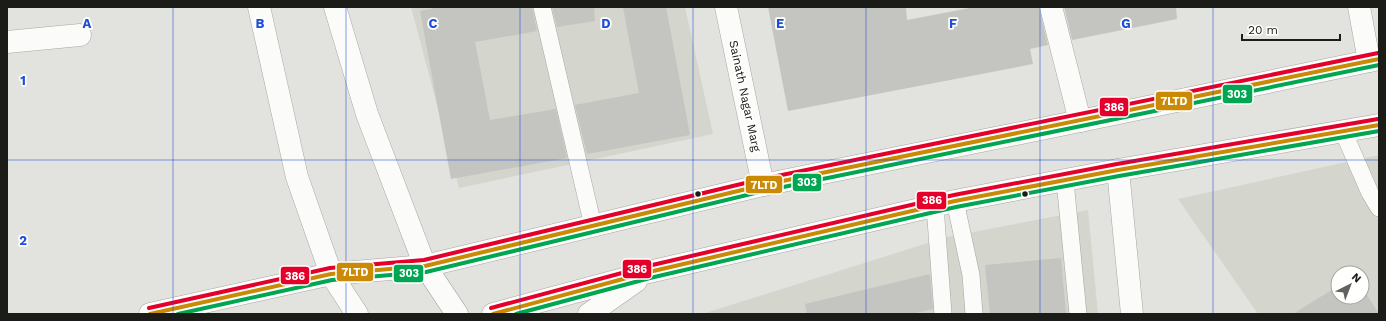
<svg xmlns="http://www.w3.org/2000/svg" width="1386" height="321" viewBox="0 0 1386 321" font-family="'Work Sans',sans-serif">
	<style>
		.built { fill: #d4d5cc; fill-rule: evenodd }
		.building { fill: #c4c4c1 }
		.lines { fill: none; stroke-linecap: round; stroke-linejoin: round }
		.service-casing { stroke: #a6a6a4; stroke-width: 18 }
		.minor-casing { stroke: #a6a6a4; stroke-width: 23 }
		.primary-casing { stroke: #a6a6a4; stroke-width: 23 }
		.service { stroke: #fbfbfa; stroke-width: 17 }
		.minor { stroke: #fbfbfa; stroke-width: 22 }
		.primary { stroke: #fbfbfa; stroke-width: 22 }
		.bus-1-casing { stroke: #fffffe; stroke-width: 7 }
		.bus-2-casing { stroke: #fffffe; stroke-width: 7 }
		.bus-3-casing { stroke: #fffffe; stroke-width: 7 }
		.bus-1 { stroke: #cb8a05; stroke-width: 4 }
		.bus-2 { stroke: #00a651; stroke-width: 4 }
		.bus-3 { stroke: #e4002b; stroke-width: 4 }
		.grid { fill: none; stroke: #1d4ed8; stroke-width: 1; stroke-opacity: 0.55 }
		.bus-dot { fill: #1b1b18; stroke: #fffffe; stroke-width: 1.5 }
		.labels { text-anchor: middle; stroke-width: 3.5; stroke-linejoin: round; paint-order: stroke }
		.street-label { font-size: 12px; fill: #1b1b18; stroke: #fffffe }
		.grid-label { font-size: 13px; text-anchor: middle; font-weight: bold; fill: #1d4ed8; stroke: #fffffe; stroke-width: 3.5; stroke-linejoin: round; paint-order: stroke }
		.line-badge { stroke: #fffffe; stroke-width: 1.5 }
		.badge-label { font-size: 11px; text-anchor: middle; font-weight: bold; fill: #fff }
	</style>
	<rect width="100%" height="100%" fill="#e2e3df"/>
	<g class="built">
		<polygon points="411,7 685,7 713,134 459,188"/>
		<path d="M1379,155V314H1258L1178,199ZM1338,273H1362V297H1338Z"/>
		<polygon points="1088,210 1098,314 702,314 947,237"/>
	</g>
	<g class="building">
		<polygon points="440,7 532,7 537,31 475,42 490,120 556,109 567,158 451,179 420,11"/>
		<polygon points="552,7 594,7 595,21 557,27"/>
		<polygon points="623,7 666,7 690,135 587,154 575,105 639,93"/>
		<polygon points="768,7 906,7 907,20 975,7 1039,7 1048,45 1030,49 1033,64 788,111"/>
		<polygon points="1064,7 1176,7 1177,19 1072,40"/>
		<polygon points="1061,258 1066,314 990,314 985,265"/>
		<polygon points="930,274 933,309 911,314 807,314 805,304"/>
		<polygon points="1338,286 1338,297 1362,297 1362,287 1379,314 1293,314"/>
	</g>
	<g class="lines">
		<defs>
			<g id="service">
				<polyline points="542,7 593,226"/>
				<polyline points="1343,131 1370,193 1379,208"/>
				<polyline points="1065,181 1078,314"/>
				<polyline points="955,201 971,275 974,314"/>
				<polyline points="935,206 943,314"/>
			</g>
			<g id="minor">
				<polyline points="726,7 763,185"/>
				<polyline points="1051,7 1080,121"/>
				<polyline points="1359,7 1369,61"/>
				<polyline points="7,42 80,35"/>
				<polyline points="1118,170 1132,314"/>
			</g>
			<g id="primary">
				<polyline points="259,7 297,177 331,274 357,314"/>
				<polyline points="335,7 367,114 425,266 457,314"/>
				<polyline points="150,314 331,274 425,266 763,185 1080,121 1379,59"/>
				<polyline points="493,314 649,272 955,201 1118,170 1379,125"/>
				<polyline points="589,314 636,281"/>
			</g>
		</defs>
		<use href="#service" class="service-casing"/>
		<use href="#minor" class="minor-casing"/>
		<use href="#primary" class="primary-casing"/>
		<use href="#service" class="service"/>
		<use href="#minor" class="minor"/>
		<use href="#primary" class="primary"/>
		<defs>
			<g id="bus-1">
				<polyline points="150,314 331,274 425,266 763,185 1379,59"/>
				<polyline points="493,314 649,272 955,201 1118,170 1379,125"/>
			</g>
			<g id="bus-2">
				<polyline points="178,314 332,280 426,272 764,191 1379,65"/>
				<polyline points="516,314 650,278 956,207 1119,176 1379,131"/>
			</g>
			<g id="bus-3">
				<polyline points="149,308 330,268 424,260 762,179 1378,53"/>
				<polyline points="491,308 648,266 954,195 1117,164 1378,119"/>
			</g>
		</defs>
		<use href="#bus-1" class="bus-1-casing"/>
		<use href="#bus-2" class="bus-2-casing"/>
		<use href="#bus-3" class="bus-3-casing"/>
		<use href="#bus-1" class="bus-1"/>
		<use href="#bus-2" class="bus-2"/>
		<use href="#bus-3" class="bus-3"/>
	</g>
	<path class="grid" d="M173,7V314M346,7V314M520,7V314M693,7V314M866,7V314M1040,7V314M1213,7V314M7,160H1379"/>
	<g class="bus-dot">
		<circle cx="698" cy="194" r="3.5"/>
		<circle cx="1025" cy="194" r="3.5"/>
	</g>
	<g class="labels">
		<g class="street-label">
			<text transform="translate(745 96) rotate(78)" y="4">Sainath Nagar Marg</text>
		</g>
	</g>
	<g class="grid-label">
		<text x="87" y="28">A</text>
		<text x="260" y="28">B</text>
		<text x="433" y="28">C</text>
		<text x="606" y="28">D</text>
		<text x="780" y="28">E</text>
		<text x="953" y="28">F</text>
		<text x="1126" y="28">G</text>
		<text x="23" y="85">1</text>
		<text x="23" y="245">2</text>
	</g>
	<g class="line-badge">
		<rect x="1222" y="84" width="31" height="20" rx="4" fill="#00a651"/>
		<rect x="1155" y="91" width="38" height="20" rx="4" fill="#cb8a05"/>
		<rect x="1099" y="97" width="30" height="20" rx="4" fill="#e4002b"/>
		<rect x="792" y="173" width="30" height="19" rx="4" fill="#00a651"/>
		<rect x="745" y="175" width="38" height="19" rx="4" fill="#cb8a05"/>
		<rect x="916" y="191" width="31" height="19" rx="4" fill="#e4002b"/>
		<rect x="622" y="259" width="30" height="20" rx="4" fill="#e4002b"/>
		<rect x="336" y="262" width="38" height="20" rx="4" fill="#cb8a05"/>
		<rect x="393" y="264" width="31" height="19" rx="4" fill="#00a651"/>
		<rect x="280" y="266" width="30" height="19" rx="4" fill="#e4002b"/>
	</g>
	<g class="badge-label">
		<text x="1237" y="98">303</text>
		<text x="1174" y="105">7LTD</text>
		<text x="1114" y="111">386</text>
		<text x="807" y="186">303</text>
		<text x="764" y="189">7LTD</text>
		<text x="932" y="204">386</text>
		<text x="637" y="273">386</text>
		<text x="355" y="276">7LTD</text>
		<text x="409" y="277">303</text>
		<text x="295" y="280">386</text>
	</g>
	<rect width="1386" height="321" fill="none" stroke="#1b1b18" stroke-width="16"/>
	<g transform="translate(1350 285) rotate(42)"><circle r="19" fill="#fffffe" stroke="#a4a4a2"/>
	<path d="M0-3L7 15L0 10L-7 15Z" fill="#61615e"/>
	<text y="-6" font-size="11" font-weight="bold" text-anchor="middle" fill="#1b1b18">N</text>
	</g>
	<path d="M1242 34v6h98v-6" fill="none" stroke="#1b1b18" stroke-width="2"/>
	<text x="1248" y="34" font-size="12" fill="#1b1b18" stroke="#fffffe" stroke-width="3" paint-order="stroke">20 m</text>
</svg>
